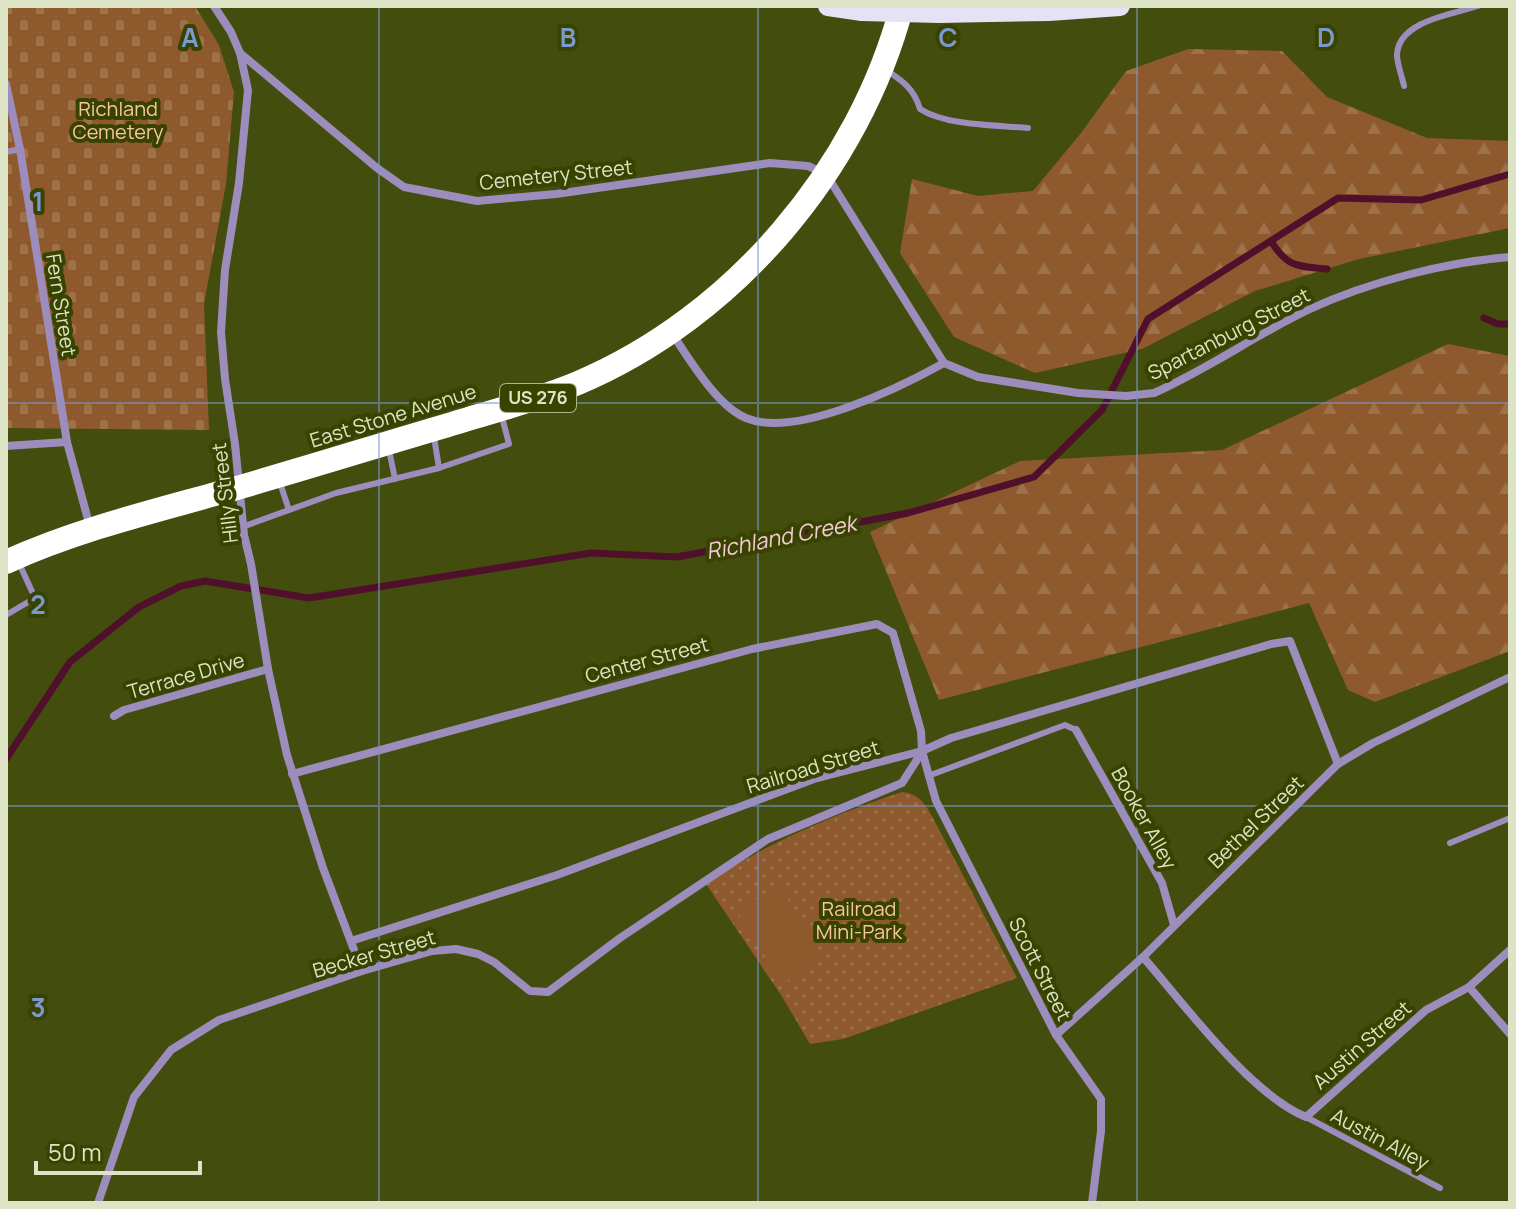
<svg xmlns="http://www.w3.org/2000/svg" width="1516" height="1209" viewBox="0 0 1516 1209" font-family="Manrope,sans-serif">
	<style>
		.grass { fill: url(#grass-dots) }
		.forest { fill: url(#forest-firs) }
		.cemetery { fill: url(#cemetery-stones) }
		.garden { fill: #8e592d }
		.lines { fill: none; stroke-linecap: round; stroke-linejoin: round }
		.stream { stroke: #50102c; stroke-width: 7 }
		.lane { stroke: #9c8dbd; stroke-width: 6 }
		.street { stroke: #9c8dbd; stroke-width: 8 }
		.primary { stroke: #e6e1f4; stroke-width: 20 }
		.highway { stroke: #fff; stroke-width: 24 }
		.primary-bridge { stroke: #e6e1f4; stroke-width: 20 }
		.grid { fill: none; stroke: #7c99ce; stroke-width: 2; stroke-opacity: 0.55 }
		.labels { text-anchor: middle; stroke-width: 8; stroke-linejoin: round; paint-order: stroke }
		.shield { fill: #394300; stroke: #abb48a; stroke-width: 2 }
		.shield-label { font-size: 18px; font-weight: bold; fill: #dce4c5 }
		.park-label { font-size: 20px; fill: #f7c59f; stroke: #394300 }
		.street-label { font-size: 20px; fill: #dce4c5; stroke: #394300 }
		.water-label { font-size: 22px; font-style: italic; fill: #f5cad7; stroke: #394300 }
		.grid-label { font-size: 26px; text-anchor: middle; font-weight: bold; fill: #7c99ce; stroke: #394300; stroke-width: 8; stroke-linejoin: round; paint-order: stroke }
	</style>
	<defs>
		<pattern id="grass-dots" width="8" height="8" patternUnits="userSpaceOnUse" patternTransform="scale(2)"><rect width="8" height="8" fill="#8e592d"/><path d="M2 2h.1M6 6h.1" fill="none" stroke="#9d714a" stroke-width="1.8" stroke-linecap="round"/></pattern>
		<pattern id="forest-firs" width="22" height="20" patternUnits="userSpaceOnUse" patternTransform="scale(2)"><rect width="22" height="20" fill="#8e592d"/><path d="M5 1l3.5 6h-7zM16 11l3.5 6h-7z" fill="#9d714a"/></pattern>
		<pattern id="cemetery-stones" width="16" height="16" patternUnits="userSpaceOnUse" patternTransform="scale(2)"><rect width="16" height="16" fill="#8e592d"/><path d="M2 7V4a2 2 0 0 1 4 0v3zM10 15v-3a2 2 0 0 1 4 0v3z" fill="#9d714a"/></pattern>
	</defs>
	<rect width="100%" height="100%" fill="#434d0d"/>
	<path class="grass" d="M902,792C920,794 925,804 933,818L1017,978L843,1039L810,1044L781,995L706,884C768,842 831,816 902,792Z"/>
	<g class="forest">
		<polygon points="1188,49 1282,51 1327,97 1427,138 1510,141 1510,228 1359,259 1255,291 1142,349 1035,373 954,337 900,253 912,179 978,196 1033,191 1081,133 1126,71"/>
		<polygon points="1448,344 1510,356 1510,651 1375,702 1348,690 1309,603 939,700 870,532 1020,461 1222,450"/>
	</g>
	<polygon class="cemetery" points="6,6 195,6 219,45 234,92 226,184 204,304 209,430 6,428"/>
	<polygon class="garden" points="779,885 824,958 782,984 737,911"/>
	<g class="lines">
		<g class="stream">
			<path d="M1271,241C1288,268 1297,266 1327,269"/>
			<polyline points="1484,318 1498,324 1510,324"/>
			<polyline points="6,759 70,662 139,607 181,586 205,581 309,598 591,553 677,557 908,513 1034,477 1102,410 1148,319 1338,198 1421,200 1510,174"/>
		</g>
		<g class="lane">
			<path d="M886,70C903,81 914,89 920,109C946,126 997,125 1028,128"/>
			<path d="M1404,86C1402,76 1397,64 1397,55C1398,21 1453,14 1478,6"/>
			<polyline points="6,152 20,149"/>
			<polyline points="434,437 439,468 509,444 502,417"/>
			<polyline points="389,450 395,479"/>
			<polyline points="280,483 289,510"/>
			<polyline points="242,527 336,493 439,468"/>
			<polyline points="6,615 35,598 18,561"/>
			<polyline points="928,776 1065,725 1076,730"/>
			<polyline points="1450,843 1510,818"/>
			<polyline points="1306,1117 1440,1188"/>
		</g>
		<g class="street">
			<polyline points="214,6 231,32 240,53 248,90 239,183 225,270 221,332 225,379 235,444 244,535 251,564 268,669 287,755 323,868 362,971"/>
			<path d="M240,53L377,168L404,187L477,201L556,194L770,163L808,166L826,174L944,363L978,377L1078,393L1126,396L1154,393C1208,369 1257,334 1310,309C1369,282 1445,262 1510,257"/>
			<polyline points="6,84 20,149 67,442 90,527"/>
			<path d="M673,335C690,360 717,406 746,418C795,439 899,388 944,363"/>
			<polyline points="6,446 67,442"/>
			<polyline points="114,716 124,710 268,669"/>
			<polyline points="1076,730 1162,883 1174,925"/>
			<polyline points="292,774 752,649 877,624 893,633 921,731 922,751 936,801 1056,1035 1101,1099 1101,1131 1092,1203"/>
			<polyline points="351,941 557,875 814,779 922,751 951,738 1271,644 1290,641 1338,764"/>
			<path d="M1143,957C1184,1004 1250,1094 1306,1117L1426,1010L1469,987L1510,950"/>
			<polyline points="1469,987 1510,1034"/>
			<polyline points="1056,1035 1143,957 1338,764 1373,743 1510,677"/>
			<polyline points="98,1203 134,1097 171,1050 219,1020 362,971 432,951 456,949 478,954 494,962 530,991 548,992 620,938 768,839 902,783 922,752"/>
		</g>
		<g class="primary">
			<polyline points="828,6 862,11"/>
			<polyline points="939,13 1049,11 1120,6"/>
		</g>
		<path class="highway" d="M6,562C74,531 147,513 219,493C294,472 370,448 445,426C489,412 535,401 578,383C734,317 859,169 902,6"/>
		<polyline class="primary-bridge" points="862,11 939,13"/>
	</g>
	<path class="grid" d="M379,6V1203M758,6V1203M1137,6V1203M6,403H1510M6,806H1510"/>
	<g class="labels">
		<rect class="shield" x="500" y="384" width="76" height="28" rx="6"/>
		<g class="shield-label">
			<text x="538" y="404">US 276</text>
		</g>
		<g class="park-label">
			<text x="118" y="116">Richland<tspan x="118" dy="23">Cemetery</tspan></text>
			<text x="859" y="916">Railroad<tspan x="859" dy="23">Mini-Park</tspan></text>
		</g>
		<g class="street-label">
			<text transform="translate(556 175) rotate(-6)" y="7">Cemetery Street</text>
			<text transform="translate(61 305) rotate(81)" y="7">Fern Street</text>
			<text transform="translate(1229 334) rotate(-27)" y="7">Spartanburg Street</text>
			<text transform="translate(393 416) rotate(-17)" y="7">East Stone Avenue</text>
			<text transform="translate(225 493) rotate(-97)" y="7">Hilly Street</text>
			<text transform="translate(647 660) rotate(-15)" y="7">Center Street</text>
			<text transform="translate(186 676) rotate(-16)" y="7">Terrace Drive</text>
			<text transform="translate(813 767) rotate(-17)" y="7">Railroad Street</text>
			<text transform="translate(1144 818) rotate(61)" y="7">Booker Alley</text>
			<text transform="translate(1256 822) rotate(-44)" y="7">Bethel Street</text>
			<text transform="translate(374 954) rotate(-16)" y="7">Becker Street</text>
			<text transform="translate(1040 969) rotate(63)" y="7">Scott Street</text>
			<text transform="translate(1362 1045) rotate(-41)" y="7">Austin Street</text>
			<text transform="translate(1380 1139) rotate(28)" y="7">Austin Alley</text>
		</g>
		<g class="water-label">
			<text transform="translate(781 537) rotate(-11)" y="8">Richland Creek</text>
		</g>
	</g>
	<g class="grid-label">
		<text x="190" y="47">A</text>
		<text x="568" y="47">B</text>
		<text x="948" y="47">C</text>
		<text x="1326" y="47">D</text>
		<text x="38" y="211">1</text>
		<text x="38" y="614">2</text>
		<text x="38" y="1017">3</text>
	</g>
	<rect width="1516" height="1209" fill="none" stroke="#dce4c5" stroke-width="16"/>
	<path d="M36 1161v12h164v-12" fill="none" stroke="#dce4c5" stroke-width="4"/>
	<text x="48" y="1161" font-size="24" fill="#dce4c5" stroke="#394300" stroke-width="6" paint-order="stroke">50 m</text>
</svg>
